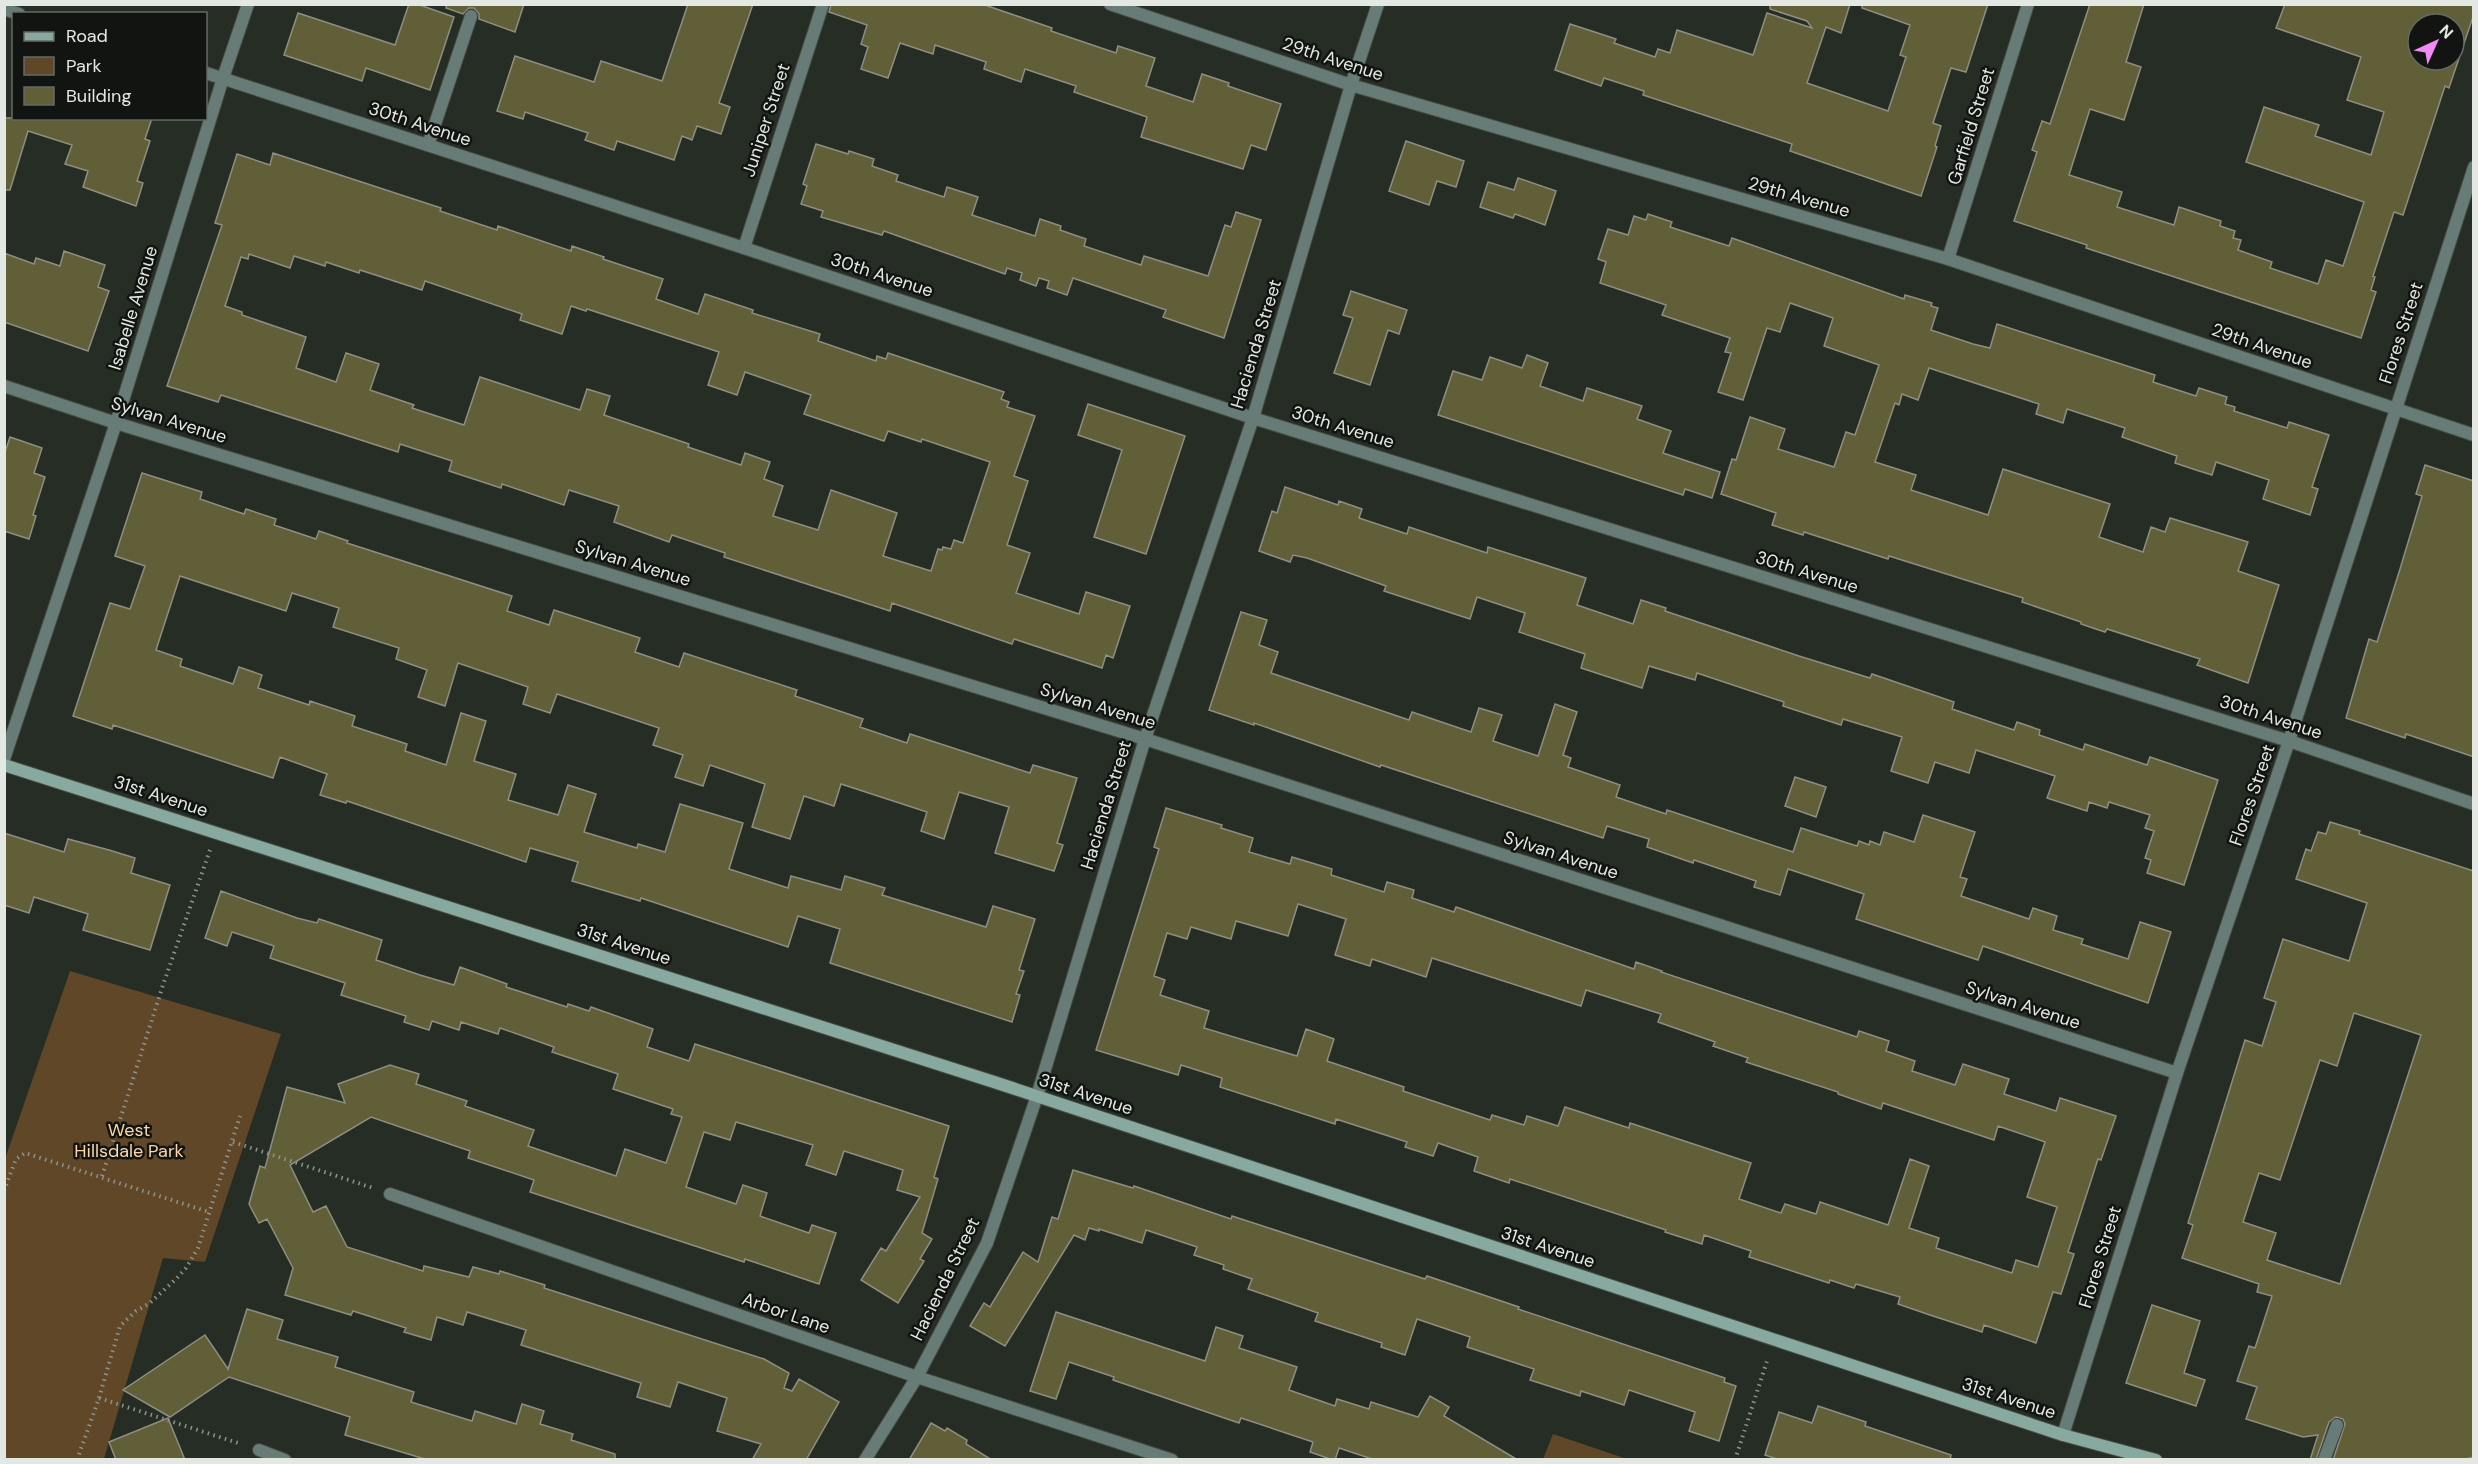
<svg xmlns="http://www.w3.org/2000/svg" width="2478" height="1464" viewBox="0 0 2478 1464" font-family="'DM Sans',sans-serif">
	<style>
		.green { fill: #604728 }
		.building { fill: #615f37; stroke: #8e8e82; stroke-width: 1.5; fill-rule: evenodd }
		.lines { fill: none; stroke-linecap: round; stroke-linejoin: round }
		.lane-casing { stroke: #444b43; stroke-width: 14 }
		.street-casing { stroke: #444b43; stroke-width: 14 }
		.secondary-casing { stroke: #444b43; stroke-width: 14 }
		.path { stroke: #8d938d; stroke-width: 4; stroke-dasharray: 1.5 4.5; stroke-linecap: butt }
		.lane { stroke: #677c76; stroke-width: 12 }
		.street { stroke: #677c76; stroke-width: 12 }
		.secondary { stroke: #87a9a0; stroke-width: 12 }
		.labels { text-anchor: middle; stroke-width: 5; stroke-linejoin: round; paint-order: stroke }
		.street-label { font-size: 18px; fill: #e3e8e3; stroke: #111411 }
		.park-label { font-size: 18px; fill: #fcd7ab; stroke: #111411 }
	</style>
	<rect width="100%" height="100%" fill="#262d25"/>
	<g class="green">
		<polygon points="70,971 281,1034 205,1262 163,1258 104,1459 5,1460 5,1159"/>
		<polygon points="1553,1434 1627,1459 1543,1459"/>
	</g>
	<g class="building">
		<polygon points="409,4 417,4 454,17 430,90 366,68 362,81 284,55 298,13 395,45"/>
		<polygon points="447,4 524,4 515,32 479,19 479,14 474,8 469,8 463,14 446,8"/>
		<polygon points="688,4 753,4 719,103 730,107 721,134 697,126 692,140 682,136 674,160 617,141 614,150 585,140 588,133 525,112 523,119 497,111 515,56 594,82 601,61 662,81"/>
		<polygon points="831,4 982,4 1052,28 1051,31 1116,53 1118,46 1155,58 1146,86 1193,102 1202,74 1229,83 1228,86 1281,104 1266,150 1251,145 1243,169 1141,137 1147,117 1074,92 1076,86 1025,69 1021,82 984,69 986,62 935,45 933,54 900,43 888,78 861,69 868,47 861,44 867,25 829,12"/>
		<polygon points="1770,4 1850,4 1841,33 1826,27 1807,83 1888,111 1906,57 1900,55 1910,25 1862,8 1862,4 1988,4 1966,72 1951,68 1933,123 1941,126 1935,146 1937,147 1921,196 1790,151 1792,144 1643,95 1644,91 1604,78 1601,86 1555,70 1570,24 1616,39 1614,43 1655,57 1658,49 1670,53 1677,30 1753,55 1767,13 1812,28 1807,21 1770,9"/>
		<path d="M2090,4H2144L2126,62L2141,67L2124,120L2090,109L2069,175L2122,192L2117,207L2174,225L2179,207L2221,221L2220,226L2235,231L2233,238L2241,240L2238,250L2272,262L2270,268L2318,284L2326,260L2343,266L2364,202L2246,162L2264,107L2319,125L2315,136L2371,155L2384,112L2347,100L2361,57L2276,28L2285,4H2474V14L2449,88L2445,86L2403,215L2394,212L2373,276L2375,277L2371,290L2376,292L2361,338L2086,248L2087,245L2014,221L2037,152L2032,150L2042,121L2050,124ZM2418,24H2454V60H2418Z"/>
		<polygon points="4,118 152,118 145,139 150,141 137,181 143,183 136,206 83,187 88,171 65,164 72,145 28,131 10,190 4,190"/>
		<polygon points="1406,141 1464,161 1456,187 1437,181 1429,205 1389,191"/>
		<polygon points="816,144 848,154 849,151 874,159 872,166 898,175 896,181 944,197 947,187 978,197 972,215 1035,236 1040,219 1061,226 1060,230 1086,239 1084,246 1141,265 1144,256 1208,276 1225,225 1231,227 1236,212 1261,220 1224,338 1163,317 1166,310 1073,278 1067,295 1047,288 1049,281 1039,278 1036,286 1020,280 1022,273 1007,268 1005,274 884,231 882,235 821,217 823,211 801,204 807,186 803,184"/>
		<path d="M273,153L441,208L440,211L497,230L498,226L571,251L572,246L604,257L603,259L663,279L656,299L698,314L705,294L753,310L752,313L820,334L818,341L876,361L877,356L886,359L888,353L1004,392L1001,399L1009,402L1007,407L1035,416L1014,476L1028,481L1007,545L1030,553L1016,593L1079,614L1086,592L1130,606L1113,658L1106,655L1102,668L1014,639L1012,644L892,603L890,611L724,557L725,553L672,535L669,542L614,522L619,506L569,490L564,505L502,484L501,488L449,471L452,461L400,444L398,452L221,395L218,402L167,386L222,225L215,223L237,154L270,165ZM249,254L290,268L294,256L325,266L326,262L359,273L360,270L422,290L425,281L522,314L520,320L562,334L571,306L586,311L587,309L719,352L708,385L737,395L745,372L811,395L804,414L884,441L888,431L921,442L922,439L990,462L963,543L954,540L951,549L943,547L942,550L938,549L931,571L883,556L897,513L831,490L818,530L773,516L783,486L764,479L770,462L745,453L741,465L688,447L689,444L604,415L610,396L587,389L580,410L480,377L464,425L412,408L414,405L370,390L379,364L346,353L336,382L296,368L306,337L242,315V312L225,306L241,257L248,259Z"/>
		<polygon points="1518,178 1556,191 1545,225 1515,214 1513,218 1480,207 1488,182 1514,190"/>
		<polygon points="1648,214 1672,222 1670,227 1729,246 1732,238 1904,299 1905,295 1932,303 1931,306 1938,308 1931,330 1973,344 1990,348 1997,324 2155,375 2153,382 2196,396 2199,388 2227,397 2225,404 2235,407 2234,411 2287,428 2289,422 2329,435 2312,487 2318,489 2310,515 2263,499 2269,480 2216,462 2212,475 2196,470 2175,463 2177,456 2122,437 2125,428 2067,409 2063,423 2036,414 2039,404 1929,368 1918,400 1902,394 1899,405 1895,403 1875,462 1916,475 1911,490 1988,515 2003,469 2110,504 2099,537 2143,552 2151,527 2165,532 2170,518 2248,542 2238,571 2279,585 2248,683 2197,665 2200,659 2107,629 2105,632 2081,624 2081,622 2022,602 2023,598 1889,556 1888,559 1804,532 1803,535 1772,525 1776,513 1721,494 1732,459 1736,460 1750,417 1785,429 1778,449 1834,467 1846,432 1855,435 1879,365 1824,346 1833,318 1790,303 1780,332 1767,328 1743,400 1718,392 1731,353 1725,352 1730,338 1662,315 1666,305 1600,283 1606,262 1598,259 1608,229 1628,235 1634,216 1646,220"/>
		<polygon points="64,251 105,265 98,287 109,291 88,351 4,322 4,253 34,264 36,258 60,266"/>
		<polygon points="1351,291 1407,310 1399,334 1388,330 1370,385 1334,373 1353,318 1343,315"/>
		<polygon points="1527,355 1548,363 1540,386 1583,401 1587,388 1642,406 1637,419 1671,431 1663,453 1720,472 1712,498 1685,489 1683,495 1438,415 1453,371 1482,380 1490,357 1522,368"/>
		<polygon points="1088,404 1185,436 1146,554 1094,537 1122,450 1078,435"/>
		<polygon points="10,437 42,448 34,473 45,477 33,515 36,516 29,539 4,531 4,455"/>
		<polygon points="2425,465 2474,481 2474,757 2406,734 2405,738 2346,718 2369,639 2377,642 2400,569 2422,496 2416,494"/>
		<polygon points="142,473 202,492 200,499 244,514 246,509 276,519 274,525 316,539 319,531 348,541 347,543 512,596 507,611 549,625 554,610 640,638 635,652 679,667 684,653 797,690 795,696 863,719 860,727 907,743 910,734 1030,773 1033,765 1077,778 1057,843 1063,845 1054,871 995,853 1009,807 959,792 944,839 921,831 927,812 841,784 834,806 804,796 790,839 752,827 765,784 710,765 703,786 675,777 683,755 653,745 659,728 557,694 550,713 523,704 528,687 458,663 445,706 418,697 427,670 396,659 399,648 333,627 339,608 292,593 286,611 180,576 156,650 182,659 180,666 233,684 239,667 262,675 258,688 309,705 310,701 355,716 352,726 407,744 405,751 446,765 461,713 486,721 474,761 516,774 508,800 558,815 568,785 596,794 584,832 637,848 638,844 665,852 680,804 743,823 729,869 788,888 791,876 841,890 845,876 885,888 882,895 986,927 993,906 1035,919 1019,970 1024,971 1016,994 1020,995 1012,1022 830,963 840,929 798,916 788,947 641,898 640,901 572,881 578,862 530,848 526,862 347,801 346,803 320,795 327,774 280,757 273,778 113,725 112,729 73,716 110,603 130,609 145,566 115,556"/>
		<polygon points="1285,487 1338,505 1339,501 1362,509 1359,518 1407,534 1409,527 1487,553 1488,547 1586,578 1577,605 1633,624 1641,600 1666,608 1665,611 1799,656 1870,678 1872,674 1954,702 1952,709 2014,730 2017,722 2040,730 2039,735 2083,750 2085,744 2147,765 2150,757 2218,780 2184,885 2147,873 2151,860 2145,858 2154,831 2145,828 2150,815 2109,802 2107,808 2089,802 2087,811 2047,798 2055,776 1976,750 1969,773 1935,762 1928,783 1891,771 1902,737 1843,719 1841,725 1783,706 1784,702 1697,673 1695,680 1649,666 1642,688 1581,668 1585,654 1519,632 1525,613 1477,597 1470,619 1384,591 1386,586 1307,558 1293,555 1290,562 1259,551 1272,511 1277,513"/>
		<polygon points="1241,612 1267,620 1259,645 1278,652 1271,673 1409,720 1412,712 1471,732 1479,708 1502,715 1493,741 1538,756 1555,704 1577,712 1563,755 1571,758 1568,767 1620,785 1616,797 1666,814 1667,810 1793,852 1801,828 1857,846 1859,841 1869,845 1870,841 1880,845 1884,832 1914,842 1923,815 1975,832 1960,877 1967,879 1961,896 2029,919 2033,908 2057,916 2053,930 2083,939 2081,944 2128,959 2140,922 2171,932 2148,1003 1983,946 1978,960 1856,919 1864,894 1788,869 1780,895 1754,887 1756,881 1694,860 1693,863 1647,847 1649,839 1607,826 1603,838 1381,765 1380,767 1254,723 1254,725 1209,710"/>
		<polygon points="1795,777 1826,787 1816,817 1785,806"/>
		<path d="M1166,808L1222,825L1221,828L1253,838L1249,852L1290,864L1292,857L1332,869L1331,875L1384,892L1387,882L1414,890L1412,898L1454,912L1456,907L1634,969L1636,962L1662,971L1661,972L1857,1037L1859,1031L1889,1041L1886,1051L1915,1061L1912,1071L1955,1085L1963,1064L2009,1079L2004,1094L2056,1111L2060,1098L2116,1116L2101,1160L2098,1159L2068,1252L2074,1254L2061,1294L2053,1292L2036,1343L1984,1325L1982,1332L1927,1314L1898,1304L1900,1297L1856,1284L1854,1288L1830,1280L1829,1283L1749,1257L1751,1251L1704,1235L1702,1244L1665,1232L1666,1230L1510,1179L1509,1183L1474,1171L1478,1157L1438,1143L1433,1156L1405,1147L1407,1142L1336,1119L1335,1124L1220,1087L1222,1078L1181,1065L1178,1075L1096,1050L1159,849L1154,847ZM1298,904L1346,919L1335,955L1370,966L1372,959L1426,977L1432,958L1581,1006L1586,990L1661,1014L1658,1022L1715,1042L1713,1046L1748,1058L1746,1062L1838,1092V1094L1881,1109L1883,1103L1994,1140L1998,1126L2045,1142L2027,1197L2057,1207L2038,1267L2016,1260L2012,1273L1936,1248L1939,1238L1909,1228L1929,1166L1910,1159L1888,1225L1820,1202L1816,1214L1785,1204L1781,1213L1739,1199L1751,1163L1630,1123L1629,1128L1565,1107L1558,1126L1527,1116L1524,1125L1492,1115L1490,1120L1403,1091L1404,1087L1327,1061L1334,1039L1306,1029L1297,1056L1204,1028L1209,1011L1160,995L1165,980L1154,976L1167,933L1187,939L1191,927L1231,939L1236,921L1288,936Z"/>
		<path d="M2330,822L2360,831L2359,834L2474,871V1457L2462,1460H2333L2345,1424L2343,1419L2336,1417L2329,1422L2316,1460H2310L2318,1435L2303,1437L2246,1419L2257,1387L2237,1381L2249,1346L2255,1348L2272,1296L2257,1292L2259,1284L2182,1258L2193,1225L2188,1223L2245,1040L2262,1046L2276,1002L2264,998L2283,939L2349,961L2367,903L2296,879L2306,849L2311,851L2318,832L2326,834ZM2354,1013L2421,1035L2340,1284L2267,1260L2276,1233L2243,1222L2259,1173L2280,1180L2320,1060L2337,1066Z"/>
		<polygon points="4,833 64,852 68,839 109,850 135,858 131,873 170,885 150,950 83,930 88,914 34,897 29,913 4,905"/>
		<polygon points="221,891 297,918 317,923 319,919 382,940 376,960 420,975 454,985 460,967 507,984 506,987 567,1007 568,1004 589,1011 591,1007 653,1029 647,1047 689,1061 695,1044 949,1126 934,1177 938,1179 922,1233 932,1239 920,1259 924,1261 898,1303 861,1280 881,1248 886,1251 920,1197 897,1190 903,1170 844,1151 836,1175 806,1165 813,1145 736,1122 730,1140 704,1132 686,1187 736,1204 743,1185 767,1193 760,1216 809,1233 812,1225 836,1233 819,1284 745,1259 744,1262 530,1192 534,1180 468,1158 470,1151 371,1117 290,1165 313,1212 326,1206 347,1247 423,1271 424,1266 469,1277 473,1267 499,1274 500,1271 545,1285 544,1288 764,1359 789,1373 784,1388 792,1391 799,1379 839,1402 806,1460 752,1460 761,1444 717,1431 727,1398 678,1382 670,1407 637,1397 641,1383 521,1345 526,1330 467,1312 463,1325 437,1317 431,1340 404,1332 406,1328 353,1311 351,1315 285,1295 293,1268 267,1219 259,1223 249,1204 260,1166 265,1168 287,1087 345,1103 338,1084 390,1065 419,1074 416,1084 467,1101 465,1106 534,1130 528,1146 616,1176 625,1149 666,1163 682,1117 671,1114 673,1109 613,1089 618,1074 552,1052 554,1047 500,1028 498,1034 461,1022 459,1030 432,1021 429,1030 404,1022 406,1016 341,995 345,983 270,958 274,946 232,932 227,946 205,938"/>
		<polygon points="1073,1170 1133,1188 1134,1186 1231,1219 1232,1216 1425,1279 1427,1276 1519,1307 1518,1309 1725,1378 1724,1382 1736,1386 1719,1441 1689,1431 1695,1412 1629,1390 1624,1405 1581,1391 1580,1396 1530,1380 1534,1369 1467,1347 1470,1337 1417,1319 1405,1355 1381,1347 1382,1343 1315,1321 1318,1313 1248,1289 1252,1279 1223,1269 1224,1265 1194,1255 1197,1247 1146,1230 1142,1243 1099,1229 1099,1231 1089,1228 1085,1240 1074,1235 1005,1346 970,1326 984,1303 990,1307 1023,1252 1038,1262 1052,1217 1058,1219"/>
		<polygon points="2152,1305 2200,1321 2184,1373 2205,1380 2196,1406 2126,1383"/>
		<polygon points="247,1309 283,1320 277,1339 338,1357 335,1367 414,1392 411,1402 472,1421 475,1411 516,1424 522,1404 544,1411 540,1424 573,1434 571,1440 615,1454 615,1460 428,1460 345,1435 350,1417 229,1377 170,1417 123,1390 205,1335 228,1369"/>
		<polygon points="1056,1312 1205,1361 1216,1327 1243,1336 1239,1348 1297,1367 1289,1390 1335,1406 1337,1399 1369,1409 1371,1402 1418,1417 1430,1396 1449,1407 1444,1416 1518,1460 1375,1460 1339,1448 1335,1460 1333,1460 1310,1452 1313,1442 1241,1418 1239,1423 1113,1380 1114,1377 1069,1362 1056,1399 1030,1391"/>
		<polygon points="1818,1406 1866,1422 1865,1426 1951,1455 1950,1460 1780,1460 1765,1455 1779,1412 1812,1423"/>
		<polygon points="168,1418 185,1460 116,1460 109,1442"/>
		<polygon points="931,1423 945,1431 947,1428 967,1440 966,1444 992,1460 909,1460"/>
	</g>
	<g class="lines">
		<defs>
			<g id="lane">
				<polyline points="428,145 471,16"/>
				<polyline points="2324,1460 2337,1425"/>
			</g>
			<g id="street">
				<polyline points="1110,4 1351,85 1948,259 2474,435"/>
				<polyline points="4,9 19,14"/>
				<polyline points="206,73 744,248 1253,418 2289,741 2474,804"/>
				<polyline points="744,248 823,4"/>
				<polyline points="1948,259 2028,4"/>
				<polyline points="4,386 116,423 1145,739 2177,1073"/>
				<polyline points="4,759 116,423 223,78 248,4"/>
				<polyline points="390,1194 917,1377 1172,1460"/>
				<polyline points="2063,1435 2177,1073 2289,741 2474,167"/>
				<polyline points="259,1450 285,1460"/>
				<polyline points="865,1460 917,1377 987,1243 1037,1096 1145,739 1253,418 1351,85 1378,4"/>
			</g>
			<polyline id="secondary" points="4,765 994,1082 2063,1435 2156,1460"/>
		</defs>
		<use href="#lane" class="lane-casing"/>
		<use href="#street" class="street-casing"/>
		<use href="#secondary" class="secondary-casing"/>
		<g class="path">
			<polyline points="233,1142 373,1188"/>
			<polyline points="102,1176 163,985 210,850"/>
			<polyline points="4,1191 16,1159 25,1153 209,1212"/>
			<polyline points="99,1398 120,1326 136,1311 150,1303 177,1278 186,1268 198,1248 240,1116"/>
			<polyline points="77,1460 99,1398 241,1444"/>
			<polyline points="1735,1460 1768,1358"/>
		</g>
		<use href="#lane" class="lane"/>
		<use href="#street" class="street"/>
		<use href="#secondary" class="secondary"/>
	</g>
	<g class="labels">
		<g class="street-label">
			<text transform="translate(1333 59) rotate(18)" y="6">29th Avenue</text>
			<text transform="translate(766 120) rotate(-72)" y="6">Juniper Street</text>
			<text transform="translate(420 124) rotate(18)" y="6">30th Avenue</text>
			<text transform="translate(1971 126) rotate(-73)" y="6">Garfield Street</text>
			<text transform="translate(1799 197) rotate(16)" y="6">29th Avenue</text>
			<text transform="translate(882 275) rotate(18)" y="6">30th Avenue</text>
			<text transform="translate(133 308) rotate(-73)" y="6">Isabelle Avenue</text>
			<text transform="translate(2401 333) rotate(-72)" y="6">Flores Street</text>
			<text transform="translate(1256 344) rotate(-73)" y="6">Hacienda Street</text>
			<text transform="translate(2262 346) rotate(19)" y="6">29th Avenue</text>
			<text transform="translate(169 420) rotate(17)" y="6">Sylvan Avenue</text>
			<text transform="translate(1343 427) rotate(17)" y="6">30th Avenue</text>
			<text transform="translate(633 563) rotate(17)" y="6">Sylvan Avenue</text>
			<text transform="translate(1807 572) rotate(17)" y="6">30th Avenue</text>
			<text transform="translate(1098 706) rotate(17)" y="6">Sylvan Avenue</text>
			<text transform="translate(2271 717) rotate(18)" y="6">30th Avenue</text>
			<text transform="translate(2252 795) rotate(-71)" y="6">Flores Street</text>
			<text transform="translate(161 796) rotate(18)" y="6">31st Avenue</text>
			<text transform="translate(1106 805) rotate(-73)" y="6">Hacienda Street</text>
			<text transform="translate(1561 855) rotate(18)" y="6">Sylvan Avenue</text>
			<text transform="translate(624 944) rotate(18)" y="6">31st Avenue</text>
			<text transform="translate(2023 1005) rotate(18)" y="6">Sylvan Avenue</text>
			<text transform="translate(1086 1094) rotate(18)" y="6">31st Avenue</text>
			<text transform="translate(1548 1247) rotate(18)" y="6">31st Avenue</text>
			<text transform="translate(2100 1257) rotate(-73)" y="6">Flores Street</text>
			<text transform="translate(945 1279) rotate(-64)" y="6">Hacienda Street</text>
			<text transform="translate(786 1313) rotate(19)" y="6">Arbor Lane</text>
			<text transform="translate(2009 1398) rotate(18)" y="6">31st Avenue</text>
		</g>
		<g class="park-label">
			<text x="129" y="1136">West<tspan x="129" dy="21">Hillsdale Park</tspan></text>
		</g>
	</g>
	<rect width="2478" height="1464" fill="none" stroke="#e3e8e3" stroke-width="12"/>
	<rect x="12" y="12" width="195" height="108" fill="#111411" stroke="#656965" stroke-width="1.5"/>
	<rect x="24" y="32" width="30" height="9" fill="#87a9a0" stroke="#656965" stroke-width="1.5"/>
	<text x="66" y="42" font-size="18" fill="#e3e8e3">Road</text>
	<rect x="24" y="57" width="30" height="18" fill="#604728" stroke="#656965" stroke-width="1.5"/>
	<text x="66" y="72" font-size="18" fill="#e3e8e3">Park</text>
	<rect x="24" y="87" width="30" height="18" fill="#615f37" stroke="#656965" stroke-width="1.5"/>
	<text x="66" y="102" font-size="18" fill="#e3e8e3">Building</text>
	<g transform="translate(2436 42) rotate(45)"><circle r="28" fill="#111411" stroke="#656965" stroke-width="1.5"/>
	<path d="M0-4.5L10 22L0 15L-10 22Z" fill="#f18af4"/>
	<text y="-9" font-size="16" font-weight="bold" text-anchor="middle" fill="#e3e8e3">N</text>
	</g>
</svg>
